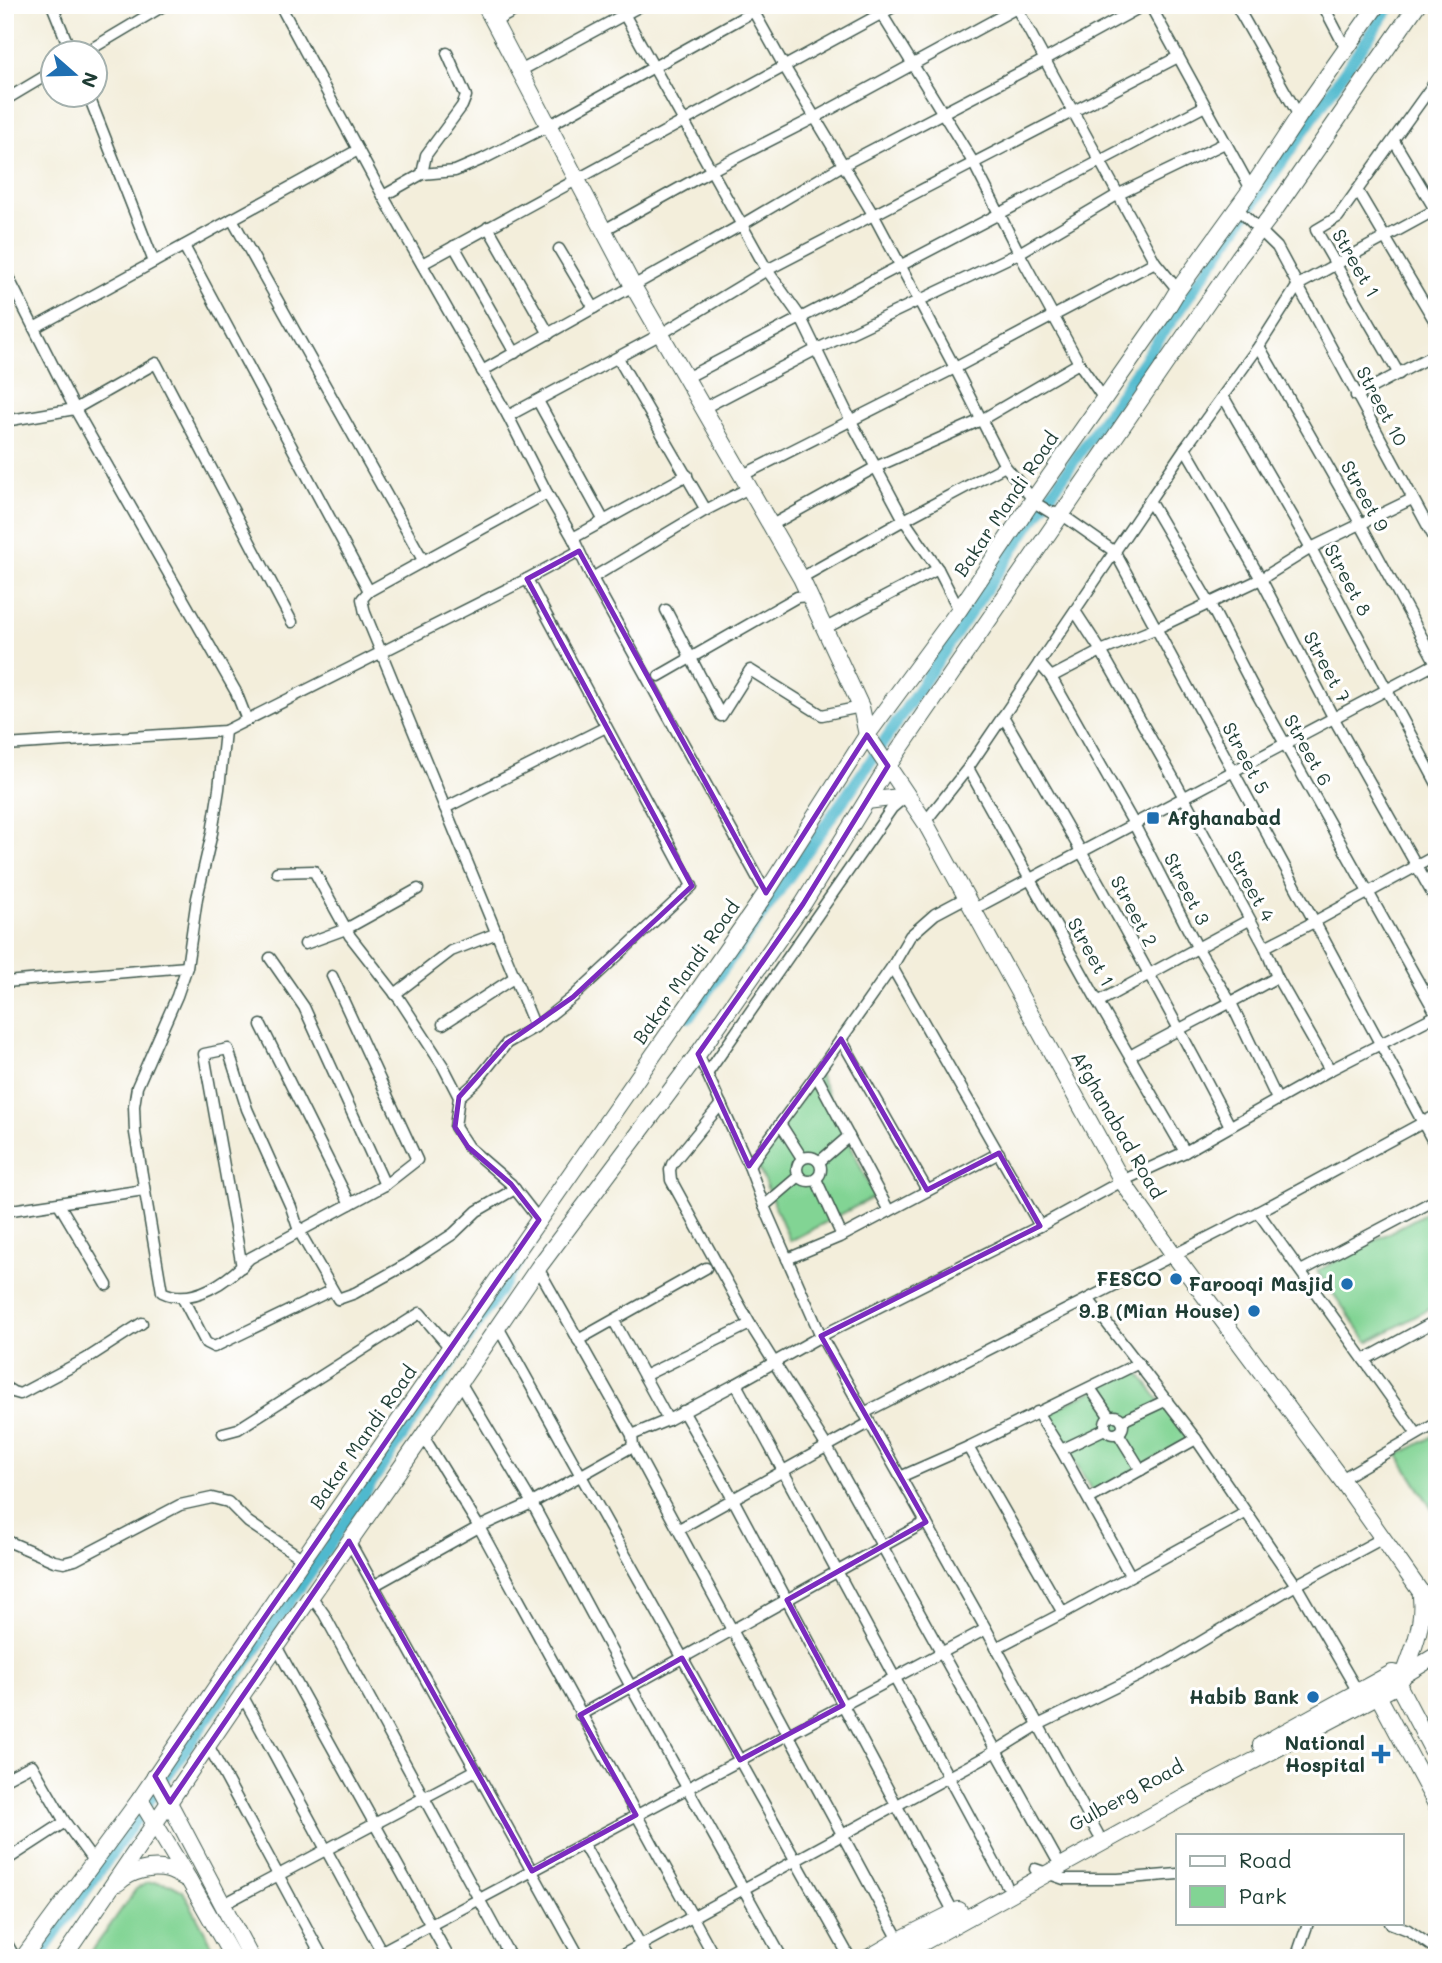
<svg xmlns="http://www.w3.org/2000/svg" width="1442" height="1963" viewBox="0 0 1442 1963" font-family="Mali,sans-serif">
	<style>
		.green { fill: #82d494; stroke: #508864; stroke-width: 2 }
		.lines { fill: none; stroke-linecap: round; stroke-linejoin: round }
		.canal { stroke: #50b9ce; stroke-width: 12 }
		.street-casing { stroke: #3f584d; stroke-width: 13 }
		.secondary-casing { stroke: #3f584d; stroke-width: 18 }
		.street { stroke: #fff; stroke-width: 10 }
		.secondary { stroke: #fff; stroke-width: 16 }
		.marked { fill: none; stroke: #7b2cbf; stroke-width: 5; stroke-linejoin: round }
		.poi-dot { fill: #1f6fb2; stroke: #fff; stroke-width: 2.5 }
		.labels { text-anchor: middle; stroke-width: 6; stroke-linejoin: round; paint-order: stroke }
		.street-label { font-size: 19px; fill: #1f3d34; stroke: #fff }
		.poi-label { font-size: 19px; font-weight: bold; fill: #1f3d34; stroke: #fff; text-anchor: end }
	</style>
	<rect width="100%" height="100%" fill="#fff"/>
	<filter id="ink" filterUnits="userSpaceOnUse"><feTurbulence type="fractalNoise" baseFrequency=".0143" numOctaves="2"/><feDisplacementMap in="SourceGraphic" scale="14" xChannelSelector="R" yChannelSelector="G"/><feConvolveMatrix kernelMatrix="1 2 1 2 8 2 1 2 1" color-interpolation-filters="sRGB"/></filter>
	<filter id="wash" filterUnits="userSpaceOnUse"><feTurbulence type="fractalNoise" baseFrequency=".00686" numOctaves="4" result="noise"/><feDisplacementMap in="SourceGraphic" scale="28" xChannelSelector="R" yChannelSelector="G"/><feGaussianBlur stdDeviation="1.57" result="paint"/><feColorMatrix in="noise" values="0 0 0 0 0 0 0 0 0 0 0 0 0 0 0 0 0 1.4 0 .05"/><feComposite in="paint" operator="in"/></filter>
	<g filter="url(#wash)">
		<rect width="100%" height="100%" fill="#f3eedb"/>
		<g class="green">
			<polygon points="819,1074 874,1197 790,1241 756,1162"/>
			<polygon points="1437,1207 1437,1305 1368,1342 1317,1271"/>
			<polygon points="1137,1370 1188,1439 1093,1493 1047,1413"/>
			<polygon points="1437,1434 1437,1517 1398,1455"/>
			<polygon points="156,1882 172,1885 183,1891 219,1958 87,1958 136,1889 147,1883"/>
		</g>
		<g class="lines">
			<g class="canal">
				<polyline points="689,1017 866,768 1026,530 1391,5"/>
				<polyline points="38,1958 333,1540 519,1261"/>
			</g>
		</g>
	</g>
	<g filter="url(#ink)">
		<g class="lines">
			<defs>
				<g id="street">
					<polyline points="52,5 71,52"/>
					<polyline points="280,5 383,196 508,416 547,493 573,538 592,578 766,893"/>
					<polyline points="619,5 767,270 801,318 851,421 904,520 938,569 959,610"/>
					<polyline points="750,5 784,66 874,216 955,368 1005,466 1037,504 1050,512 1061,514 1115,552 1437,1149"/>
					<polyline points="876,5 973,162 1019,253 1079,363 1104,399"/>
					<polyline points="1015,5 1155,262 1178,290"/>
					<polyline points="1150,5 1251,189"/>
					<polyline points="1236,5 1299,116"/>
					<polyline points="1323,5 1346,49"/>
					<polyline points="494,22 525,5"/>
					<polyline points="86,52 165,5"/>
					<polyline points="520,71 642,5"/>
					<polyline points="88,94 154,262"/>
					<polyline points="5,100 52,72"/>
					<polyline points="1394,141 1437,213"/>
					<polyline points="422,174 426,155 462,106 466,96 447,53"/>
					<polyline points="1357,190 1437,325"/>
					<polyline points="383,196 422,174 455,171 483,159 548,126 765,5"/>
					<polyline points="1237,208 1277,247 1437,543"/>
					<polyline points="232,219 423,560"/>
					<polyline points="488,227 549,334"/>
					<polyline points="604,230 712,170 816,117 1022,5"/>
					<polyline points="184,246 369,591 362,599 365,613 535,1027"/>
					<polyline points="454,246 515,353"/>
					<polyline points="559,249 594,308"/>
					<polyline points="422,264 897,5"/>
					<polyline points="5,271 75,409 236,692 247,720"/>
					<polyline points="34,328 358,150"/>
					<polyline points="1259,346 1360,523 1437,665"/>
					<polyline points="618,358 706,510"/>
					<polyline points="482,371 743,224 843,165 1044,60 1144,5"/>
					<polyline points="1399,374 1316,230 1338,217 1437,79"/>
					<polyline points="686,378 1205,106"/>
					<polyline points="1223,396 1311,548 1437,784"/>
					<polyline points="1356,396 1437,353"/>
					<polyline points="538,401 604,521"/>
					<polyline points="702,409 817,349 1019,253 1117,195 1225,143"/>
					<polyline points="508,416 661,334 767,270 1178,57"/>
					<polyline points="5,421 75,409 156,363 292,622"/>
					<polyline points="1185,448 1261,579 1333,717 1437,902"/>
					<polyline points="743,475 955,368 1155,262"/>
					<polyline points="1150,502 1210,604 1252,685 1437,1015"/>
					<polyline points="770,526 876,467 981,420 1079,363"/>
					<polyline points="573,538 687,475"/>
					<polyline points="592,578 706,510 749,488"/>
					<polyline points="801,578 904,520 1005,466"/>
					<polyline points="369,591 547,493"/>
					<polyline points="666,610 721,716 750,670 822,715 861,707"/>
					<polyline points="1075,611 1101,651 1175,781 1265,947 1277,977 1330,1070"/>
					<polyline points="824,629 938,569"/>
					<polyline points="1039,663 1051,677 1134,824 1197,947 1231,1003 1277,1099"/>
					<polyline points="659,676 797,597 809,596"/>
					<polyline points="1051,677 1101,651 1157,628 1261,579 1311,548 1412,499"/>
					<path d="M1003,716C1082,851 1158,987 1230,1126"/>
					<path d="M225,731L219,789L212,833L197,898L187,967L177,996L137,1087L134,1106L135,1133L162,1292C193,1307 229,1280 250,1258L385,1185L417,1160L332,976"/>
					<polyline points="5,745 225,731 527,579 579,551"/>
					<polyline points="968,768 1098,1002 1185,1152"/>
					<polyline points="445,808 606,727"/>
					<polyline points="925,822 968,768 1185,448 1259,346 1298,285 1437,209"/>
					<polyline points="277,872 314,871 350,936 400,1000 443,1066 459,1097 455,1127 468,1147 511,1184 539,1220"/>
					<polyline points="974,909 1437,663"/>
					<polyline points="305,944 346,929 418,889"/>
					<polyline points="1265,947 1314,922 1437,855"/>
					<polyline points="270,958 304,1007 385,1185"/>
					<polyline points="892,967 1040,1226"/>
					<polyline points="5,982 187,967"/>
					<polyline points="395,994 451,951 497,933"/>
					<polyline points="1098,1002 1249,920"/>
					<polyline points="443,1024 515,977"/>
					<polyline points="261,1025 350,1204"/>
					<polyline points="841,1039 927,1190"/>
					<polyline points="698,1054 749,1166 764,1206 821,1336 986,1629 1098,1834"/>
					<path d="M1130,1056C1178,1029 1228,1005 1277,977"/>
					<polyline points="707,1074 892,808 905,797"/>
					<polyline points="816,1075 889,1211"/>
					<polyline points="459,1097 476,1082 507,1043 535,1027 573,997 692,886 527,579"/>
					<polyline points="721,1104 672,1164 670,1170 671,1180 750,1324 827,1447 1056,1858"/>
					<polyline points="781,1125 802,1158"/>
					<circle cx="809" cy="1169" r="12"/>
					<polyline points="819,1162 849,1136"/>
					<polyline points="749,1166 816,1075 892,967 910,936 935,914 967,897"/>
					<polyline points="816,1179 842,1236"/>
					<polyline points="59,1204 107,1285"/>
					<polyline points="764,1206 799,1176"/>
					<polyline points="5,1211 144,1190"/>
					<polyline points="1258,1212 1417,1434"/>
					<polyline points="787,1259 842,1236 999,1153"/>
					<polyline points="242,1267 204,1054 228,1049 247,1109 291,1207 299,1231 338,1299 355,1293 407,1264 453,1234 477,1211 515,1189"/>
					<polyline points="538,1268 632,1435 633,1446 899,1940"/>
					<polyline points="1301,1271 1437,1199"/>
					<polyline points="182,1297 206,1343 214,1347 332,1290"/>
					<polyline points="1089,1300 1196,1439 1296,1585 1358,1692"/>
					<polyline points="614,1321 668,1420"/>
					<polyline points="498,1327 850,1958"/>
					<polyline points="578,1340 706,1268"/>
					<polyline points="1364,1360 1437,1320"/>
					<polyline points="644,1376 750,1324"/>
					<polyline points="460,1382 532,1503 631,1687 782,1958"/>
					<polyline points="736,1384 1006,1884"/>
					<polyline points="5,1387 13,1392 20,1394 86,1359 142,1323"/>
					<polyline points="1090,1388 1109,1416"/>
					<polyline points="683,1411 733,1499 954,1913"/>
					<polyline points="1037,1412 1061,1450 1130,1575"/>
					<polyline points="864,1413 1258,1212 1437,1115"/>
					<circle cx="1114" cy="1425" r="9"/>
					<polyline points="1122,1421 1167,1400"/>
					<polyline points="223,1433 238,1429 420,1313 451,1349"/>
					<polyline points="1118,1433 1141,1470"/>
					<polyline points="632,1435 668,1420 736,1384 821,1336 1040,1226 1122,1181 1185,1152 1330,1070 1437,1015"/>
					<polyline points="423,1436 479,1527 715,1958"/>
					<polyline points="968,1447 1063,1613"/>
					<polyline points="1061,1450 1105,1429"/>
					<polyline points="900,1477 968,1447 1139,1363"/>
					<polyline points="1341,1479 1437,1423"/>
					<polyline points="1089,1499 1196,1439"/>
					<polyline points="679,1529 869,1423"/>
					<polyline points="5,1540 54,1561 64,1563 75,1560 180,1505 212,1498 228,1502 248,1522 303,1559"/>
					<polyline points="349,1541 580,1958"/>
					<polyline points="375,1585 479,1527 532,1503 633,1446"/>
					<polyline points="311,1596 324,1614 511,1958"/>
					<polyline points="276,1646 449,1958"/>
					<polyline points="996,1648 1063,1613 1245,1513"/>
					<polyline points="242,1695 385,1958"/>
					<polyline points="580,1715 926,1522"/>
					<polyline points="208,1745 323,1958"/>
					<polyline points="5,1779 32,1765 65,1822"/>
					<polyline points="583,1844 648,1958"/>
					<polyline points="5,1861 65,1822 94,1862"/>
					<polyline points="1035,1869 1064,1879 1118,1879 1178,1874"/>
					<polyline points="222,1905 476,1770"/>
					<polyline points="1390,1923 1408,1930 1437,1950"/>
					<polyline points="5,1940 15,1958"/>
					<polyline points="369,1958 986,1629"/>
					<polyline points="617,1958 996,1751 1038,1725 1167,1662 1296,1585 1383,1538"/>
					<polyline points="1296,1958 1308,1923"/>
				</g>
				<g id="secondary">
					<polyline points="485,5 633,286 801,578 861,707 867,735 925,822 1122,1181 1174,1255 1341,1479 1420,1591 1437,1619"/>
					<polyline points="867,801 907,796"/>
					<polyline points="1393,1675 1437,1759"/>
					<path d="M1404,1675C1413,1650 1424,1625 1421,1597"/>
					<polyline points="1374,1688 1437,1806"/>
					<polyline points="1261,1745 1392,1673 1404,1675"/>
					<polyline points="155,1776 251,1958"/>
					<polyline points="140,1799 189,1880 233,1958"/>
					<path d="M118,1883C130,1871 151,1866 168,1870C175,1872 183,1877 189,1880"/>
					<polyline points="23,1958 140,1799 303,1559 766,893 867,735 959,610 1033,500 1164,313 1178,290 1251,189 1299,116 1377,5"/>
					<polyline points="63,1958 242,1695 423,1436 538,1268 698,1054 803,904 888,766 1239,257 1272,214 1417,5"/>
					<polyline points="868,1958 899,1940 959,1910"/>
					<polyline points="895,1958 1187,1796 1398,1685 1404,1675 1437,1655"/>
				</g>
			</defs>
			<use href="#street" class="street-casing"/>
			<use href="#secondary" class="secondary-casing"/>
			<use href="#street" class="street"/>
			<use href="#secondary" class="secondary"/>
		</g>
	</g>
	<path class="marked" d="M579,551L766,893L867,735L888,766L803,904L698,1054L749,1166L841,1039L927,1190L999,1153L1040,1226L821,1336L926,1522L787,1600L843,1705L740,1760L682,1658L580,1715L636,1815L532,1871L349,1541L170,1802L155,1776L539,1220L511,1184L468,1147L455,1127L459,1097L507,1043L573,997L692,886L527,579Z"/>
	<g class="poi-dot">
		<rect x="1146" y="811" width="14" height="14" rx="3.5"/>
		<circle cx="1176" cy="1279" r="7"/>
		<circle cx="1347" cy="1284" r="7"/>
		<circle cx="1254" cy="1311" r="7"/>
		<circle cx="1313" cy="1697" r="7"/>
		<path d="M1377.5 1743.5h7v7h7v7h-7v7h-7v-7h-7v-7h7z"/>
	</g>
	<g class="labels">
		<g class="street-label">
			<text transform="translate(1356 263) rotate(60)" y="7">Street 1</text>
			<text transform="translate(1382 406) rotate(62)" y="7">Street 10</text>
			<text transform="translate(1365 496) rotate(61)" y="7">Street 9</text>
			<text transform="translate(1006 504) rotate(-56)" y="7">Bakar Mandi Road</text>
			<text transform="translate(1348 580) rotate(62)" y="7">Street 8</text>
			<text transform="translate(1327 667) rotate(62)" y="7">Street 7</text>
			<text transform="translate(1308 750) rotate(61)" y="7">Street 6</text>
			<text transform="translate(1246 758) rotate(62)" y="7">Street 5</text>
			<text transform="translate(1251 886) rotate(61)" y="7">Street 4</text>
			<text transform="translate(1187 889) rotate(63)" y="7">Street 3</text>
			<text transform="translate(1134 911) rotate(62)" y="7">Street 2</text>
			<text transform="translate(1091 952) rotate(61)" y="7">Street 1</text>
			<text transform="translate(686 972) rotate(-55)" y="7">Bakar Mandi Road</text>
			<text transform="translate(1118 1125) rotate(60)" y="7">Afghanabad Road</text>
			<text transform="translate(363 1437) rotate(-55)" y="7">Bakar Mandi Road</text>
			<text transform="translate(1126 1795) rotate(-29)" y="7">Gulberg Road</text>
		</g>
		<g class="poi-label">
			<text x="1167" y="825" text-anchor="start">Afghanabad</text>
			<text x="1162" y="1286">FESCO</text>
			<text x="1333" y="1291">Farooqi Masjid</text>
			<text x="1240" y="1318">9.B (Mian House)</text>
			<text x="1299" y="1704">Habib Bank</text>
			<text x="1365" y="1750">National<tspan x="1365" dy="22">Hospital</tspan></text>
		</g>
	</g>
	<rect width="1442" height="1963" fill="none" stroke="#fff" stroke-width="28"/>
	<rect x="1176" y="1834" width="228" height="91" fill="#ffffff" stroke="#a5b1ae" stroke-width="2"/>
	<rect x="1190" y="1856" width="35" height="10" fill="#ffffff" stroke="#a5b1ae" stroke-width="2"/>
	<text x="1239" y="1868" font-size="21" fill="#1f3d34">Road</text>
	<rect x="1190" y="1886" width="35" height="21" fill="#82d494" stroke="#a5b1ae" stroke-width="2"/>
	<text x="1239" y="1904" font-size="21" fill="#1f3d34">Park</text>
	<g transform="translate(74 74) rotate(110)"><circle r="33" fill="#ffffff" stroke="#a5b1ae" stroke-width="2"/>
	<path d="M0-5L12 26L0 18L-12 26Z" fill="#1f6fb2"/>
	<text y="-10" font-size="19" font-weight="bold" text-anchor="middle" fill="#1f3d34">N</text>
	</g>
</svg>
